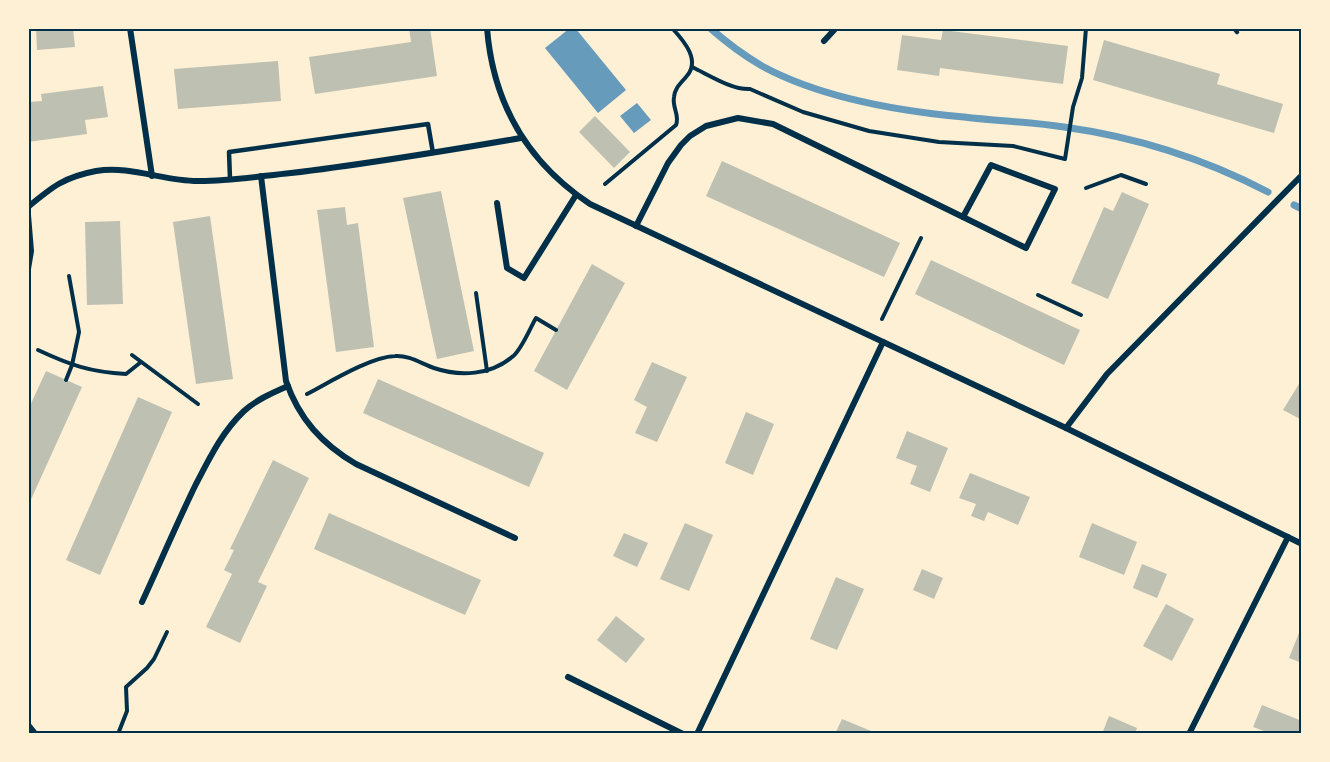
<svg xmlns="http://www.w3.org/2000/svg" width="1330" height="762" viewBox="0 0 1330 762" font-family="'PT Sans',sans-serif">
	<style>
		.water { fill: #669bbc }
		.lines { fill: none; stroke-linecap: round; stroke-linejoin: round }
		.stream { stroke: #669bbc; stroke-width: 7 }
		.building { fill: #bec0b2 }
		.path { stroke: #003049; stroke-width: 4 }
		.service { stroke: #003049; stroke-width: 4.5 }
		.pedestrian { stroke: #003049; stroke-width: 5 }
		.minor { stroke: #003049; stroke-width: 6 }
		.neatline { fill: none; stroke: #003049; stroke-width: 2 }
	</style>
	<rect width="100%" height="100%" fill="#fdf0d5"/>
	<g class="water">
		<polygon points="570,28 576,29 626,90 598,113 545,48"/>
		<polygon points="637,103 651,120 634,133 620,116"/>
	</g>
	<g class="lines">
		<g class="stream">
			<path d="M710,28C726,42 743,55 762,66C821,98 898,111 964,117C997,121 1031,122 1064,127C1136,137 1203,158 1268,192"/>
			<polyline points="1294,205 1302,209"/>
		</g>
	</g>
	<g class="building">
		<polygon points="36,28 73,28 75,47 37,50"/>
		<polygon points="409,28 430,28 437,76 315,94 309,57 411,42"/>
		<polygon points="943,30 1068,46 1063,84 940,68 939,76 897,70 902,35 941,40"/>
		<polygon points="1104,40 1220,74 1217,84 1283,104 1274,133 1093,80"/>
		<polygon points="278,61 281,101 178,109 174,69"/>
		<polygon points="103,86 108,117 85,120 87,134 28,142 28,102 42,101 41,94"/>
		<polygon points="595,116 630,152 614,168 579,132"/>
		<polygon points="722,161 900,243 884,277 706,196"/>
		<polygon points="441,191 474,351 437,359 403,198"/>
		<polygon points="1122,192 1149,204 1108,299 1071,283 1104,207 1113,211"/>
		<polygon points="345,207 347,225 358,223 374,347 336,352 317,210"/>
		<polygon points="210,216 233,379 196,384 173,222"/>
		<polygon points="120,221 123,304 87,305 85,222"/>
		<polygon points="931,260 1080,330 1064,365 915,294"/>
		<polygon points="592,264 625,283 567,390 534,371"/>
		<polygon points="652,362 687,377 657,442 635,433 647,407 634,400"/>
		<polygon points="46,371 82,387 28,506 28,410"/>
		<polygon points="378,379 544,453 529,487 363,413"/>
		<polygon points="1302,379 1302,420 1283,410"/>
		<polygon points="138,397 172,412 100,575 66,560"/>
		<polygon points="746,412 774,424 753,475 725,463"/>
		<polygon points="907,431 948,448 930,492 910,484 917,466 896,458"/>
		<polygon points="273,460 309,478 258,582 267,586 240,643 206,627 232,574 224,570 234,550 230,549"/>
		<polygon points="970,473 1030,497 1018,525 988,512 984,521 971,516 976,504 959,498"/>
		<polygon points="329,513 481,580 465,615 314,549"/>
		<polygon points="685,523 713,535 689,591 660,579"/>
		<polygon points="1092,523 1137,542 1124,575 1079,557"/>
		<polygon points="624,533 648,543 637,567 613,556"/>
		<polygon points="1142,564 1167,574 1157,598 1133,588"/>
		<polygon points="922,569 943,578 934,599 913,590"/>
		<polygon points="836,577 864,589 837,650 810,639"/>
		<polygon points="1166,604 1194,619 1172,661 1143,646"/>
		<polygon points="616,616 645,639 626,663 597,640"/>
		<polygon points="1301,628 1302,628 1302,663 1289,658"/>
		<polygon points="1262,705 1302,721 1302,734 1263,734 1264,731 1253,727"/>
		<polygon points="1109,716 1137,728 1135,734 1102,734"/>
		<polygon points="842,719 876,733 876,734 835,734"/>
	</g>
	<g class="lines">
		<g class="path">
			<path d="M692,67C709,75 732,90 750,89L803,112L869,131L939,142L1013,146L1065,159L1073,107L1082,78L1086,28"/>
			<path d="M605,184L676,125C680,115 672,108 674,97C675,88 680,84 686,77C701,61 685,42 672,28"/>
			<polyline points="1086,188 1121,175 1146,184"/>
			<polyline points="476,293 487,371"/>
			<polyline points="1038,295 1081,315"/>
			<polyline points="882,319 921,238"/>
			<path d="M38,350C70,365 90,372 126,374L141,362"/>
			<polyline points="132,355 198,404"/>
			<polyline points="66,380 72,365 79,332 69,276"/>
			<path d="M307,394C330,382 370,357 395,356C409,355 422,364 434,368C460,377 491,375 512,357C521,351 530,328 536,318L556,330"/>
			<polyline points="118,734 127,711 126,687 147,668 154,659 167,632"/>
		</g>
		<g class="service">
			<polyline points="1234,28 1237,32"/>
			<polyline points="230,179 229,152 428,124 433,153"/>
		</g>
		<polyline class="pedestrian" points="28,724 36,734"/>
		<g class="minor">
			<polyline points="130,28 152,176"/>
			<path d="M487,28C493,104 527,162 590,204L1066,428L1302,544"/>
			<polyline points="824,41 836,28"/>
			<polygon points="991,165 1055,189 1026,248 963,217"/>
			<path d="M261,176L286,381C299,419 322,444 356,464L515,538"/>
			<polyline points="497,203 507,268 524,278 576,195"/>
			<path d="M28,207C52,187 64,177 96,171C131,165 165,182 200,181C230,181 261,176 291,173C368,164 445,151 521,138"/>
			<polyline points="28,215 31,251 28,269"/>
			<polyline points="636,226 668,163 681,145 690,136 706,126 738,118 773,124 963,217"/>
			<polyline points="1066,428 1107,374 1302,175"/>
			<path d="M142,602C160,563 177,523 196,484C210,457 222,432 244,411C256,400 272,393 288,386"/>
			<polyline points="568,677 683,734"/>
			<polyline points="697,734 883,342"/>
			<polyline points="1189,734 1288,537"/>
		</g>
	</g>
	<rect width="1330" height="762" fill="none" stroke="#fdf0d5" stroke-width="60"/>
	<rect x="30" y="30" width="1270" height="702" class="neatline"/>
</svg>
